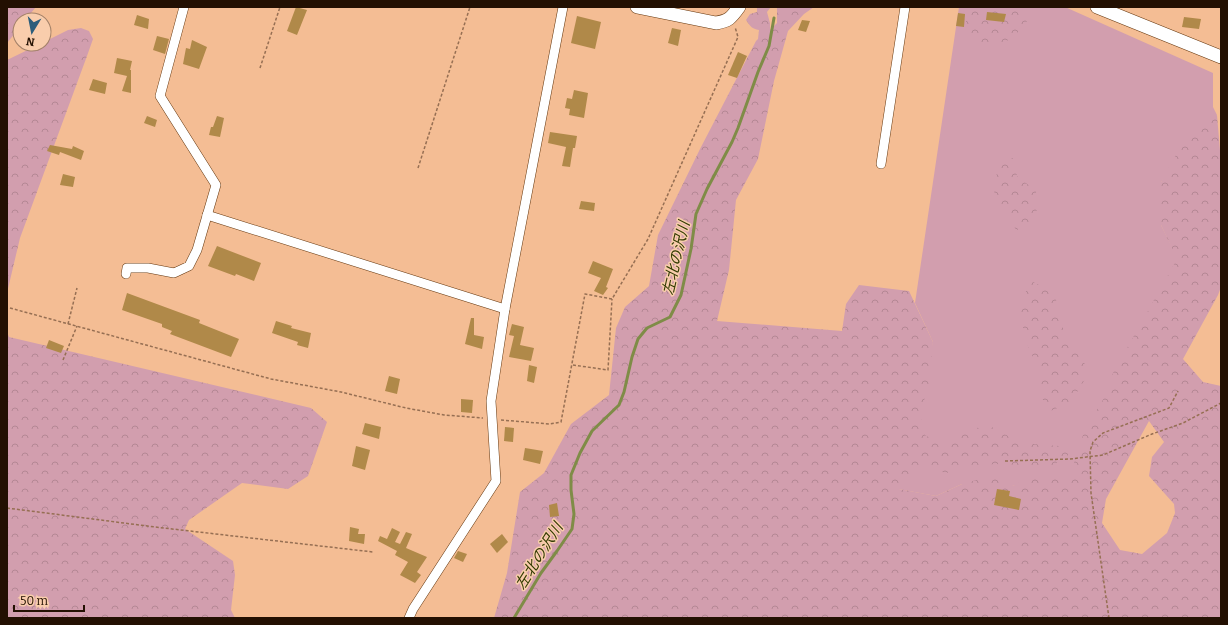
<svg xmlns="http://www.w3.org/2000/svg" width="1228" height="625" viewBox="0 0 1228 625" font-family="Bitter,'Noto Sans JP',serif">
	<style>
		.grass { fill: #d29eae }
		.forest { fill: url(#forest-crowns); fill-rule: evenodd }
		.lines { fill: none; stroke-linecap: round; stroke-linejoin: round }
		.stream { stroke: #7f8c47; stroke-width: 3 }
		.building { fill: #b08949 }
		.street-casing { stroke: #66380f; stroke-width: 10 }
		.secondary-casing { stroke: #66380f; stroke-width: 14 }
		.path { stroke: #966f53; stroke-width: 1.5; stroke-dasharray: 3 2; stroke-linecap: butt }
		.street { stroke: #fff; stroke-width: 9 }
		.secondary { stroke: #fff; stroke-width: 13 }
		.labels { text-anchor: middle; stroke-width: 3; stroke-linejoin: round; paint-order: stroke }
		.water-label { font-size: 15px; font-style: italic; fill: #333b03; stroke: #f9cdac }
	</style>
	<defs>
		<pattern id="forest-crowns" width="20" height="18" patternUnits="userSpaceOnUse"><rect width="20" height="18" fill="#d29eae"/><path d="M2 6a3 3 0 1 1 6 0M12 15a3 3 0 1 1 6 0" fill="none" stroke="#b48794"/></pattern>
	</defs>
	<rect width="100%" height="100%" fill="#f4bd94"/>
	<polygon class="grass" points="959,7 1065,7 1213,73 1213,107 1217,115 1161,182 1161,225 1178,259 1069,488 962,484 936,496 898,489 933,342 915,303"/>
	<g class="forest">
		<polygon points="7,7 36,7 25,20 20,20 20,27 7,43"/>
		<path d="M757,7H771L767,12L770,23V30L777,23V7H814L804,14L788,31L774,81L758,159L736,200L729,270L717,321L842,331L846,304L859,285L909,291L933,342L930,381L920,414L925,435L937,442L955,441L966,431L988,425L1021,443L1059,446L1069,450L1070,454L1053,465L1040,466L994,464L946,473L923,467L899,489L936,496L962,484L991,476L1014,486C1026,475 1054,478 1069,478L1084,432L1104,398L1112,375L1177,259L1161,225V182L1188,133L1217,115L1221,162V287L1218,295L1183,359L1203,382L1221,386V618H494L507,573L520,492L544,473L571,424L609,395L616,328L625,307L649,286L658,235L700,149L756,41L758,39L759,30C752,29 750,26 746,20L750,14L757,12ZM1149,421L1164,442L1152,457L1149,476L1174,504L1175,513L1167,533L1142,554L1120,550L1102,523L1106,499Z"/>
		<polygon points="966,7 1025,7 1027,25 1003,44 980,47 966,37"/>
		<polygon points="81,28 89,31 93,39 87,56 20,238 7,293 7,60 40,44 44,44 44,42 68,30"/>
		<polygon points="1013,158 1017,176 1036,191 1037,226 1016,230 993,190 1000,160"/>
		<polygon points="1031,281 1054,292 1065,336 1090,371 1071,402 1046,413 1041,392 1041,371 1029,350 1018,308"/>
		<polygon points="7,332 9,337 311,408 327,422 308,476 288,489 242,483 189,520 185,529 233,561 235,575 231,610 235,618 7,618"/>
	</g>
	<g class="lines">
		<polyline class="stream" points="514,618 541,573 557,551 572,529 574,514 571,490 571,475 580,453 592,431 619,405 624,392 632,357 638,339 647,328 670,317 681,295 691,249 696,214 707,189 732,142 738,128 758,72 769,46 774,18"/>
	</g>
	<g class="building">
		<polygon points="296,7 307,10 297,35 287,31"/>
		<polygon points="987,12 1006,14 1004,22 986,20"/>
		<polygon points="958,13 965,14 964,27 956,26"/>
		<polygon points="137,15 149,19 148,29 134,25"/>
		<polygon points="577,16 601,22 595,49 571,43"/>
		<polygon points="1184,17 1201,19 1199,29 1182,27"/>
		<polygon points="802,20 810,21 806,32 798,30"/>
		<polygon points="672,28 681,30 678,46 668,43"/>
		<polygon points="157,36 169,39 165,54 153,50"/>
		<polygon points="192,40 207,47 199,69 183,64 186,48 190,49"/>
		<polygon points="738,52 747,56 737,78 728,75"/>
		<polygon points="117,58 132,61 130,70 131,70 131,93 122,91 127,76 114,73"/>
		<polygon points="93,79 107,83 105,94 89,90"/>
		<polygon points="574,90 588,93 584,118 569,115 570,109 565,108 567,98 572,99"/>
		<polygon points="147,116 157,120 155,127 144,123"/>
		<polygon points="217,116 224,118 220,137 209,135 211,127 213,127"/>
		<polygon points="550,132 577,136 575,148 573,148 570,167 562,166 566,147 548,143"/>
		<polygon points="50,145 72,149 73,146 84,151 81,160 60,152 59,155 47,151"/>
		<polygon points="63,174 75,177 73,187 60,185"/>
		<polygon points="581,201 595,203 594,211 579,209"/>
		<polygon points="217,246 261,263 254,281 236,274 235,276 208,266"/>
		<polygon points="593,261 613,269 606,287 608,288 603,295 594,291 601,278 588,273"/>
		<polygon points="127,293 200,320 199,323 239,339 231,357 170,334 172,331 162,327 162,324 122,310"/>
		<polygon points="471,318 474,318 474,335 484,337 482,349 465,344"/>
		<polygon points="276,321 292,326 291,328 311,333 308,348 297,345 298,342 272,333"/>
		<polygon points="512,324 524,327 520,345 534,348 531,361 509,357 514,336 509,335"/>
		<polygon points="49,340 64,346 61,353 46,348"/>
		<polygon points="529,365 537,367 534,383 527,381"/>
		<polygon points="389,376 400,379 397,394 385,391"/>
		<polygon points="461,399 473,400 472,413 461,412"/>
		<polygon points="365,423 381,427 379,439 362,434"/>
		<polygon points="505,427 514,428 513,442 504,441"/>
		<polygon points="356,446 370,450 365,470 352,466"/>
		<polygon points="525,448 543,451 540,464 523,460"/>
		<polygon points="997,489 1010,491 1009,496 1021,499 1019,510 994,505"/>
		<polygon points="557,503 559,516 550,517 549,505"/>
		<polygon points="350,527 359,529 358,534 365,534 364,544 349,541"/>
		<polygon points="392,528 400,532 395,542 400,544 406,532 412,534 406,548 427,557 417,572 421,575 415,583 400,575 408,562 395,555 397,551 378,541 380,536 387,539"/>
		<polygon points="502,534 508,542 497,553 490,544"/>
		<polygon points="458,551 467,554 463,562 454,558"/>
	</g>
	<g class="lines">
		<defs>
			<g id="street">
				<polyline points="881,164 905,7"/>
				<polyline points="207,215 505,309"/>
				<polyline points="126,274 127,268 148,268 174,273 189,266 197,250 216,185 160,96 184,7"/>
				<polyline points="409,618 413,609 496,481 491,401 505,309 563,7"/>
			</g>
			<g id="secondary">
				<path d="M637,7L716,23C729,21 731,18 739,7"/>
				<polyline points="1097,7 1221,57"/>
			</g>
		</defs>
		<use href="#street" class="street-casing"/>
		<use href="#secondary" class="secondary-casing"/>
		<g class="path">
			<polyline points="260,68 280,7"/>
			<polyline points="418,168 470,7"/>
			<polyline points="10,308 271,379 341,392 406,408 444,415 483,418"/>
			<polyline points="68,324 77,288"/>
			<polyline points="63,360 77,326"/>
			<polyline points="573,365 608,370 612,299"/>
			<polyline points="501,420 550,424 561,422 585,294 612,299 648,239 738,37 735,27"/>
			<polyline points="1005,461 1070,459 1103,455 1152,434 1183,423 1221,403"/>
			<polyline points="7,508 155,527 373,552"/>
			<polyline points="1109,618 1091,493 1090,451 1093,442 1103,433 1169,408 1178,391"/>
		</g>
		<use href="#street" class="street"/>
		<use href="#secondary" class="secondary"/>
	</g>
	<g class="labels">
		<g class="water-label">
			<text transform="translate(676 258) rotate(-77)" y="5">左北の沢川</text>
			<text transform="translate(539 556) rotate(-58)" y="5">左北の沢川</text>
		</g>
	</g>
	<rect width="1228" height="625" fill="none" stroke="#231002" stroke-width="16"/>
	<g transform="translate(32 32) rotate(190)"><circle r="19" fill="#f9cdac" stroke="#a38168"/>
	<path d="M0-3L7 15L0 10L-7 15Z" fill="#2c5d7b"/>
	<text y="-6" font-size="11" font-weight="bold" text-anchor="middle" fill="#231002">N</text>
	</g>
	<path d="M14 605v6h70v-6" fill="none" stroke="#231002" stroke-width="2"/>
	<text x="20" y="605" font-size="12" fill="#231002" stroke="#f9cdac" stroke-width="3" paint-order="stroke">50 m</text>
</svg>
